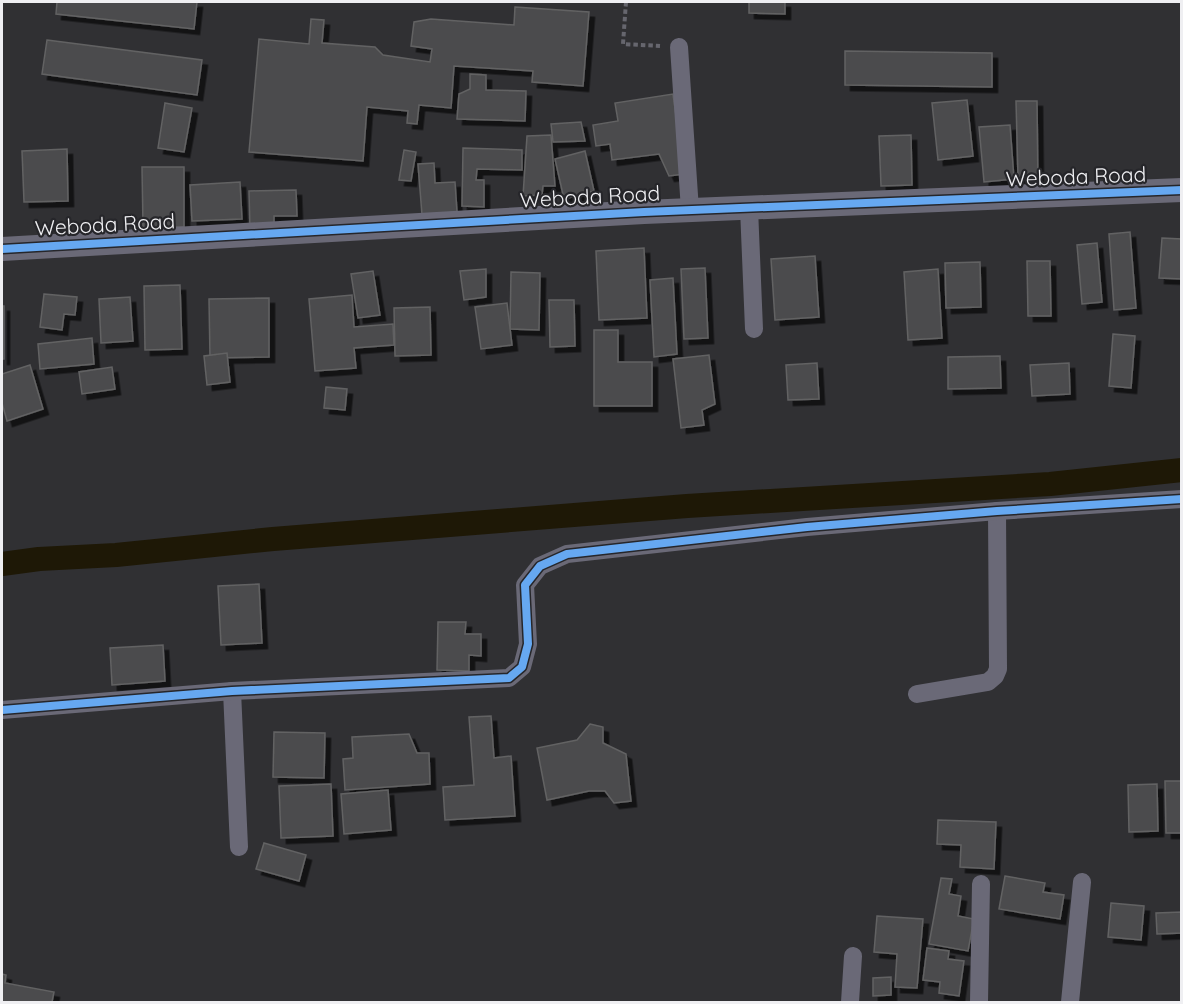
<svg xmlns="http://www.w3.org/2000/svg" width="1183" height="1004" viewBox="0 0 1183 1004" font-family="Quicksand,sans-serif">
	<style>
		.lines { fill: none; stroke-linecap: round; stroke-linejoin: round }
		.canal { stroke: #1e1806; stroke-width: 24 }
		.building { fill: #4c4c4d; stroke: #626263; stroke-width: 1.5; filter: url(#shadow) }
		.path { stroke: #66666e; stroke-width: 4; stroke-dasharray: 4.5 3; stroke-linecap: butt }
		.minor { stroke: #6a6977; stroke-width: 18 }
		.tertiary { stroke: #6a6977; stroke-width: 24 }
		.cycleway-casing { stroke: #26262a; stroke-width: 11 }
		.cycleway { stroke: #66a8f1; stroke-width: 8 }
		.labels { text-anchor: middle; stroke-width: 4.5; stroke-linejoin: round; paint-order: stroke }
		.street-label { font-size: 21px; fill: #efeff2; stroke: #26262a }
	</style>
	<defs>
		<filter id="shadow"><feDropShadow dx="5.5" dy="5.5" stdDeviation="0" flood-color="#0009"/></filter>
	</defs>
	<rect width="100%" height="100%" fill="#303033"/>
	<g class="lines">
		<polyline class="canal" points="2,564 39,559 116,555 273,539 687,506 1050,484 1182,470"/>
	</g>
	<g class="building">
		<polygon points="57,2 197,2 194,29 56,14"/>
		<polygon points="749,2 785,2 785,14 749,13"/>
		<polygon points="515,7 589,12 583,86 532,82 533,71 454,66 451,108 419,105 417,124 407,123 408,111 367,107 363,161 249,152 259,39 309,44 311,19 324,20 322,43 375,47 383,55 430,62 432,49 411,46 414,22 431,19 514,25"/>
		<polygon points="47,40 202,60 197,95 42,74"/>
		<polygon points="845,51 992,53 992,87 845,85"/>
		<polygon points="470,74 486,75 486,90 526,91 525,121 457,119 459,94 470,89"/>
		<polygon points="673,94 684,174 669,176 659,154 612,160 610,144 596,146 593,125 618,121 615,103"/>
		<polygon points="967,100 973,156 938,160 932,103"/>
		<polygon points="1016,101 1037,101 1038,185 1018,177"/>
		<polygon points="165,103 192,108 184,152 158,148"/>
		<polygon points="581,122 585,141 553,142 551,124"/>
		<polygon points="1010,125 1014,179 984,182 979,127"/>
		<polygon points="551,135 555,186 543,186 542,195 523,196 527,136"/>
		<polygon points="911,135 912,185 881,186 879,136"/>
		<polygon points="463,148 522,150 522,170 477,169 476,180 484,180 484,207 462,206"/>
		<polygon points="67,149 68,201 24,202 22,151"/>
		<polygon points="404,150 416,152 411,181 399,180"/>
		<polygon points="585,151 594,191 564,199 555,159"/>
		<polygon points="434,163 435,183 455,182 457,212 422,215 418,164"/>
		<polygon points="142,167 184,167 184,227 143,227"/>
		<polygon points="240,182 242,219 192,221 190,185"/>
		<polygon points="296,190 297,216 274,216 274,229 250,229 249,191"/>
		<polygon points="1130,232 1136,308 1114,310 1109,234"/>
		<polygon points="1162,238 1182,239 1182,279 1159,278"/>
		<polygon points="1097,243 1102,302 1082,304 1077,245"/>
		<polygon points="644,248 647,318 599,320 596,251"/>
		<polygon points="815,256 819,317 775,320 771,259"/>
		<polygon points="1027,261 1050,261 1051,316 1028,316"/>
		<polygon points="980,262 981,307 946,308 945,263"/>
		<polygon points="705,268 708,338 684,339 681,269"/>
		<polygon points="486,269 486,297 464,300 460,271"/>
		<polygon points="938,269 942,338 908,340 904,272"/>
		<polygon points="373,271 380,315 358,318 351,274"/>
		<polygon points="511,272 540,273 539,330 510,329"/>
		<polygon points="673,278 677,354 654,357 650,280"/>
		<polygon points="180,285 182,349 145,350 144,286"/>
		<polygon points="44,294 77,297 75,315 64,314 62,330 40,327"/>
		<polygon points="352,295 354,327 393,324 394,345 354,348 356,368 315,371 309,299"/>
		<polygon points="130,297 133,341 101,343 99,299"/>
		<polygon points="269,298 269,357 210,358 209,299"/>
		<polygon points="549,300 574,300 575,346 550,347"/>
		<polygon points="507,303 512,345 481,349 475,307"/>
		<rect x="2" y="306" width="2" height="53"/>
		<polygon points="430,307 431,355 395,356 394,308"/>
		<polygon points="594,330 618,330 618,362 652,362 652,406 594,406"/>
		<polygon points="1113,334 1135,336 1131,388 1109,386"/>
		<polygon points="92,338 94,364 40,369 38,344"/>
		<polygon points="227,353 230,382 207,385 204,356"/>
		<polygon points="709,355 715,404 702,410 704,425 681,428 673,359"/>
		<polygon points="1000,356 1001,388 948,389 948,357"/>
		<polygon points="817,363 819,399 788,400 786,365"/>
		<polygon points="1069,363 1070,394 1032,396 1030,365"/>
		<polygon points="30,365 43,409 7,421 2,403 2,374"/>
		<polygon points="112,367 115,389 82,394 79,372"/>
		<polygon points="326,387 347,389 345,410 324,408"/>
		<polygon points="259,584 262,643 221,645 218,586"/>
		<polygon points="438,622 466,622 465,634 481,634 481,656 469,655 469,671 437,670"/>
		<polygon points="163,645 165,681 112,685 110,648"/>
		<polygon points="491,716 494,758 511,756 515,816 445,820 443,787 474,785 469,717"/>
		<polygon points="590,724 603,727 603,743 626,754 631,801 614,803 605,791 589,791 547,800 537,748 577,740"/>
		<polygon points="274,732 325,733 324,778 273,777"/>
		<polygon points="409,734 417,753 429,753 430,784 345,790 343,759 353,758 352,737"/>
		<polygon points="1165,781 1182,781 1182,833 1166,833"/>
		<polygon points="331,784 333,836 281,838 279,786"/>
		<polygon points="1157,784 1158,831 1129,832 1128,785"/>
		<polygon points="388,790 391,830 344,834 341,794"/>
		<polygon points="938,820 996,822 994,869 960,867 961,845 937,844"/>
		<polygon points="264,843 306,855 299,881 256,869"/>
		<polygon points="1005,876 1045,883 1043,892 1064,895 1060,919 999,909"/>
		<polygon points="941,878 952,879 949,894 961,896 958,916 974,919 968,951 929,944"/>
		<polygon points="1111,903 1144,906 1141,940 1108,937"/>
		<polygon points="1182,912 1182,933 1157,934 1156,913"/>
		<polygon points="877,916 923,919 917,988 895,987 897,954 874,952"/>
		<polygon points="927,948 949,951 948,959 964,961 959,996 939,993 940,982 923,980"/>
		<polygon points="2,974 6,975 5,983 54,992 52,1002 2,1002"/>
		<polygon points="891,977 891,995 873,996 873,978"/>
	</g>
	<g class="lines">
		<polyline class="path" points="626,2 623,44 660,46"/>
		<g class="minor">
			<polyline points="679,47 690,210"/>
			<polyline points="749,208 754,329"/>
			<polyline points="232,691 239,847"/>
			<polyline points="917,694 988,682 995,676 998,669 997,511"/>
			<polyline points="2,710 232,691 509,678 522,667 528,644 525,585 540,566 567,554 807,527 997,511 1182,499"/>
			<polyline points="850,1002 853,956"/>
			<polyline points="979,1002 981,884"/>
			<polyline points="1070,1002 1082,882"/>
		</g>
		<polyline class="tertiary" points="2,249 644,212 1182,190"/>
		<defs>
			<g id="cycleway">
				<polyline points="2,249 644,212 1182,190"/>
				<polyline points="2,710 232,691 509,678 522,667 528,644 525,585 540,566 567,554 807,527 997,511 1182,499"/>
			</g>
		</defs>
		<use href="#cycleway" class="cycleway-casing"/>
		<use href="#cycleway" class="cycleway"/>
	</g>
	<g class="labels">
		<g class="street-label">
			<text transform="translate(1076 177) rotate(-2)" y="7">Weboda Road</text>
			<text transform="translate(590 197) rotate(-3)" y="7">Weboda Road</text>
			<text transform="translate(105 225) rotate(-3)" y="7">Weboda Road</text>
		</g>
	</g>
	<rect width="1183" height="1004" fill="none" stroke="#efeff2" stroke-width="6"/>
</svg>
